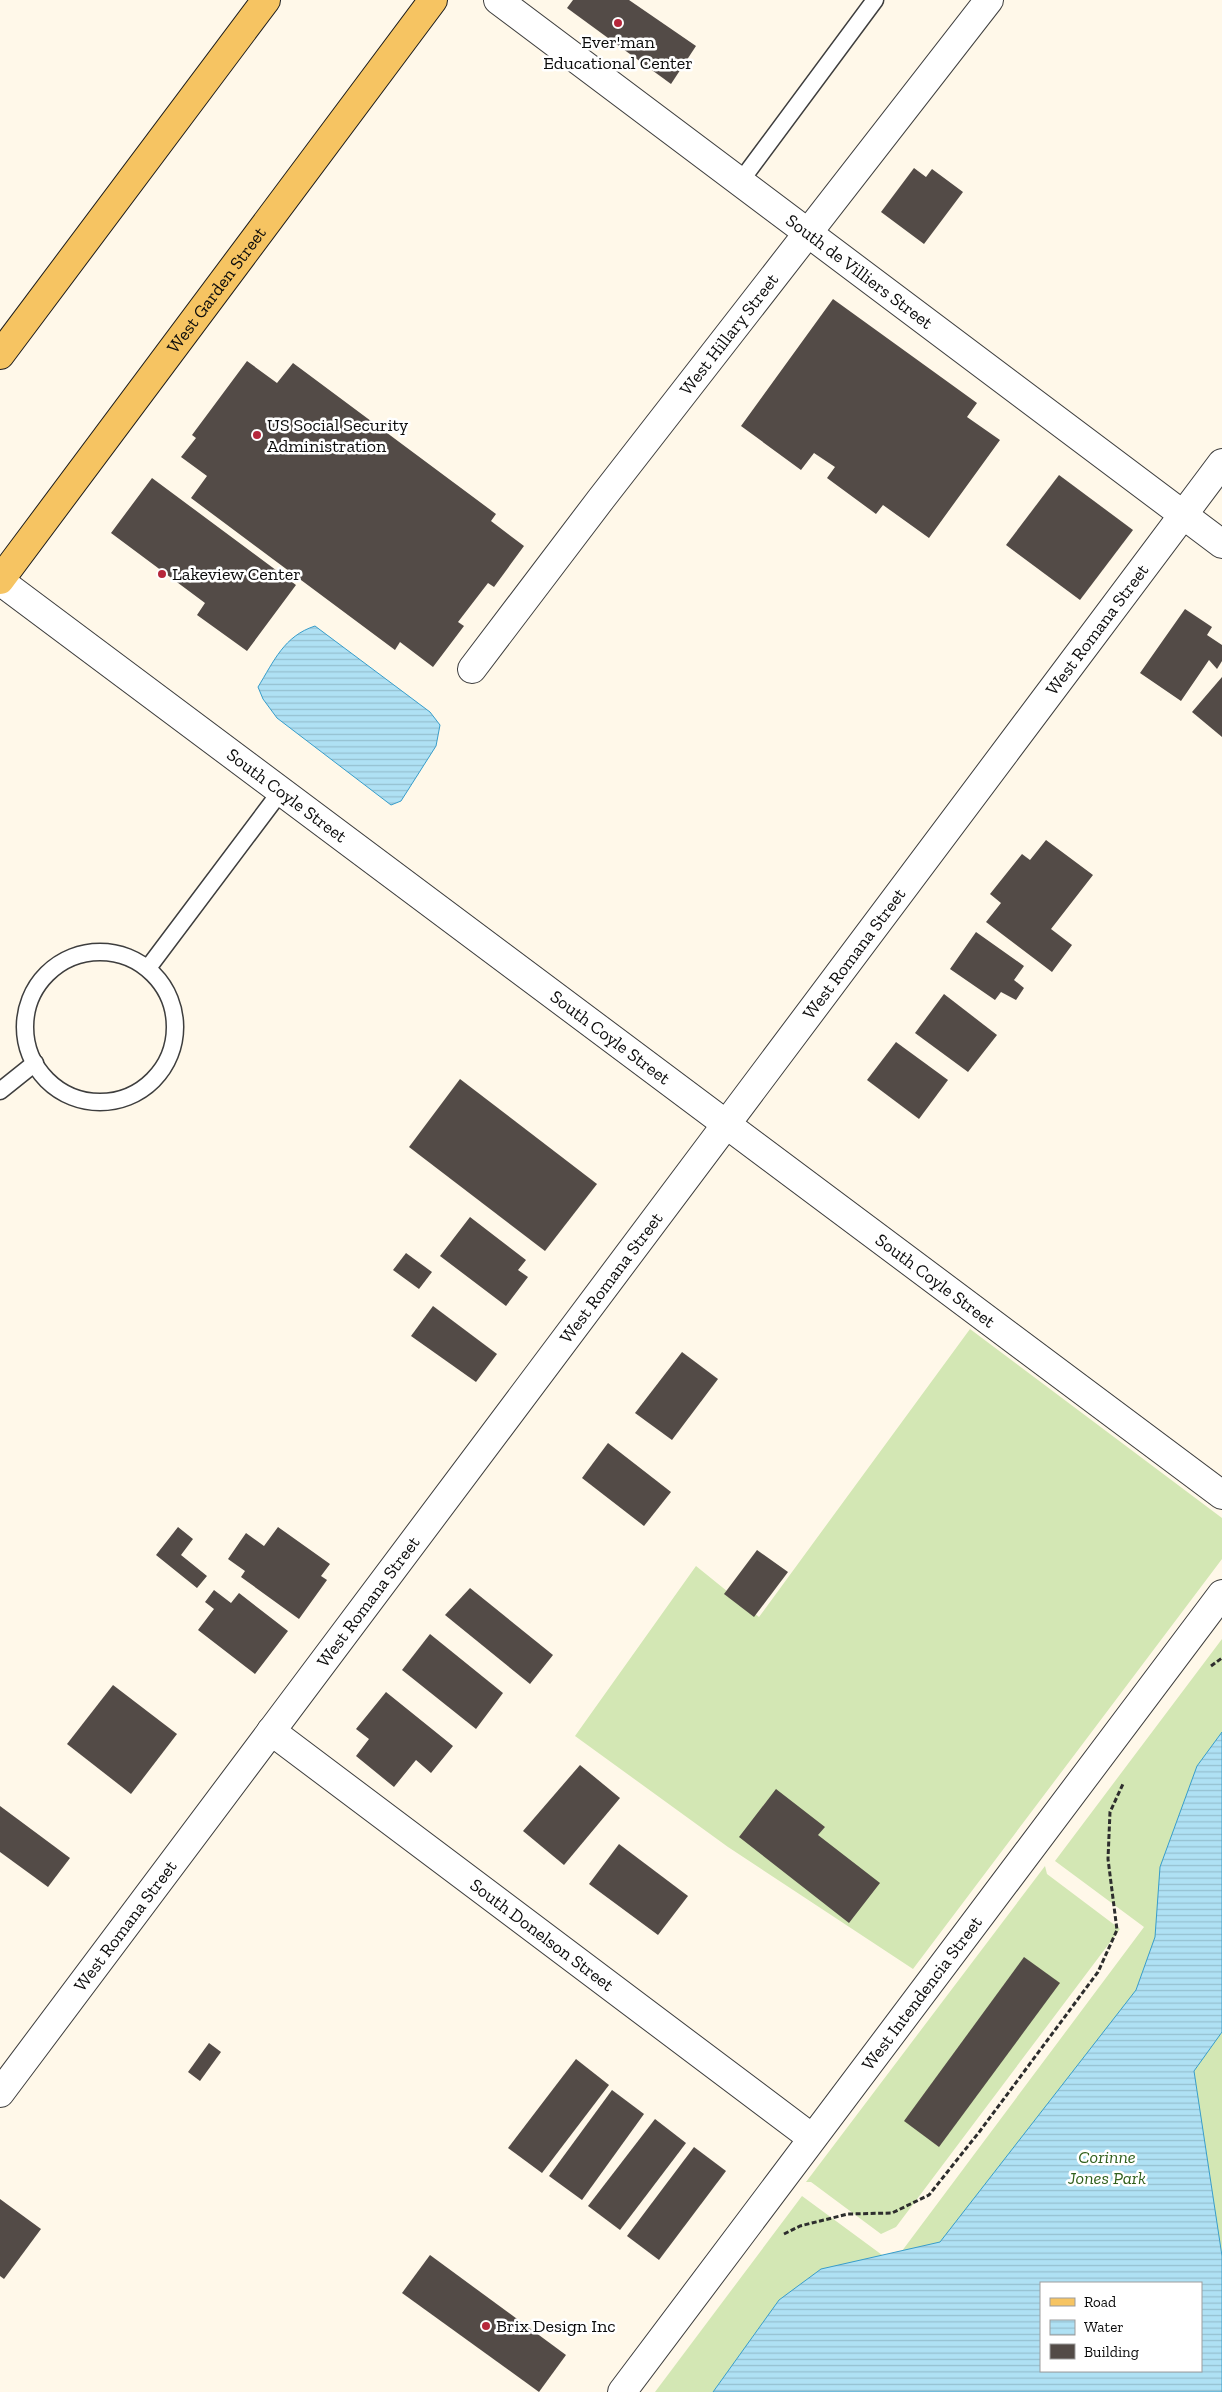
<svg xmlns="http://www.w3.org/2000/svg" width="1222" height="2392" viewBox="0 0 1222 2392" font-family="'Zilla Slab',serif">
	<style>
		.grass { fill: #d3e7b4; fill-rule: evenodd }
		.water { fill: url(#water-rules); stroke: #389dca; fill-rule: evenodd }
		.building { fill: #534b47 }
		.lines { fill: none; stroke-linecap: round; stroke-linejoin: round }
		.service-casing { stroke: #3e3e3e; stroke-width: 19 }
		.minor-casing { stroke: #3e3e3e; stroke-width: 30 }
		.primary-casing { stroke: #1c1c1c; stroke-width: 30 }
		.path { stroke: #2d2d2d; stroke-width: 3; stroke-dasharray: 5 2.5; stroke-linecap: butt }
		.service { stroke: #fff; stroke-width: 16 }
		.minor { stroke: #fff; stroke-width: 28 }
		.primary { stroke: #f6c462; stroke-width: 28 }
		.poi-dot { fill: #b6273b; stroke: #fff; stroke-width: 2 }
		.labels { text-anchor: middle; stroke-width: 5; stroke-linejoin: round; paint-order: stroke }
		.poi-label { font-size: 18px; fill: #0b0b0b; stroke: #fff; text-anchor: start }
		.street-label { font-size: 18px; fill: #0b0b0b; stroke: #fff }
		.park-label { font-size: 18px; font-style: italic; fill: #31601d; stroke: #fff }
	</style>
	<defs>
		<pattern id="water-rules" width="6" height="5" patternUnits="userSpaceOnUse" patternTransform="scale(1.25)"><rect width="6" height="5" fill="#afe1f4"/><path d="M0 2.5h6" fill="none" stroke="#95c0d0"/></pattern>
	</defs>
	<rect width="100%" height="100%" fill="#fff8e9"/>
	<g class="grass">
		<polygon points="970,1329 1222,1518 1222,1559 913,1969 728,1847 575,1736 696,1566 759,1617"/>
		<path d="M1222,1639V2392H655L802,2196L893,2263L1144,1927L1055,1861ZM1041,2283H1201V2371H1041Z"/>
		<polygon points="1045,1866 1047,1874 1120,1929 896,2227 881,2234 811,2182 806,2182"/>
	</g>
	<g class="water">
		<path d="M315,626L430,712L440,725L436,746L401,801L391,805L277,718L263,699L258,687C274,661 284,636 315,626Z"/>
		<path d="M1222,1732V2032L1194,2071L1222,2256V2392H713L779,2300L821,2269L940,2242L1136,1990L1155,1937L1160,1867L1197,1766ZM1201,2283V2371H1041V2283Z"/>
	</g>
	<g class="building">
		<polygon points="573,0 629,0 696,46 671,84 567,8"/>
		<polygon points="914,168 926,177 932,169 963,192 924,244 881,212"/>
		<polygon points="833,299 977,403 967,417 1000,440 929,538 883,505 876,514 827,478 835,467 814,453 801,470 741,426"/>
		<polygon points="247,361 277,383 293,363 496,514 491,521 524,546 494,587 488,583 458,622 464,626 433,667 400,642 395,650 191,498 207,476 181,457 196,438 192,435"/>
		<polygon points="1059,475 1133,530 1080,600 1006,545"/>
		<polygon points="152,478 296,585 247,651 197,615 205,603 111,533"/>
		<polygon points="1185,609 1212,627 1207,635 1222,645 1222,661 1217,669 1209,660 1181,701 1140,673"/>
		<polygon points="1222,677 1222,737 1192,712"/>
		<polygon points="1046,840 1093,875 1051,929 1072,945 1052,972 986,922 1001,903 990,894 1022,854 1030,860"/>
		<polygon points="976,932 1024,966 1014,980 1024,988 1016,1000 1001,992 995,1000 950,969"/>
		<polygon points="944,994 997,1035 968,1072 915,1033"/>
		<polygon points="896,1042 948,1080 919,1119 867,1080"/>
		<polygon points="460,1079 597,1184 545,1251 409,1147"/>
		<polygon points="470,1217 526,1260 518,1270 528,1277 506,1306 440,1256"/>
		<polygon points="406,1253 432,1272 419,1289 393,1270"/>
		<polygon points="433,1306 497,1354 476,1382 411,1336"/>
		<polygon points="682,1352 718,1379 672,1440 635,1413"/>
		<polygon points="608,1443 671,1492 644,1526 582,1478"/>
		<polygon points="178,1527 193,1539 181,1555 207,1576 197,1588 156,1555"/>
		<polygon points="278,1527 330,1564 321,1576 327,1580 299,1619 241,1577 245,1571 228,1559 246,1533 264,1546"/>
		<polygon points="757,1550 788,1572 754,1617 724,1594"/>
		<polygon points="470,1588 553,1655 530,1684 445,1615"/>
		<polygon points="214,1590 231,1603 239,1593 288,1631 255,1674 198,1630 214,1609 205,1602"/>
		<polygon points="430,1634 503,1693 476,1729 402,1670"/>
		<polygon points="113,1685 177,1734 131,1794 67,1744"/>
		<polygon points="386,1692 453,1746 431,1773 416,1760 394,1787 356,1756 369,1739 356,1729"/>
		<polygon points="580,1765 620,1798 564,1865 523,1831"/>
		<polygon points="776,1789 825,1827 818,1835 880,1883 849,1923 739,1837"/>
		<polygon points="0,1806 70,1858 48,1887 0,1852"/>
		<polygon points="619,1844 688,1896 658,1935 589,1884"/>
		<polygon points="1024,1957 1060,1983 939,2147 904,2121"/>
		<polygon points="209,2043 221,2052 200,2081 188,2072"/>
		<polygon points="576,2059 609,2085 542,2173 508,2148"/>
		<polygon points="612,2090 644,2114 582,2200 549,2176"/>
		<polygon points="655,2119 686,2143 620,2230 588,2206"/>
		<polygon points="694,2147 726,2171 659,2260 627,2236"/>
		<polygon points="0,2199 41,2229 4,2279 0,2276"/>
		<polygon points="430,2255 566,2355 539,2392 402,2293"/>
	</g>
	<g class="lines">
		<defs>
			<g id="service">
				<polyline points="740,182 875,0"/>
				<circle cx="100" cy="1027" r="75"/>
				<polyline points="148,968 281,791"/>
				<polyline points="0,1091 35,1063"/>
			</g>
			<g id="minor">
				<path id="s1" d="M498,0L1222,544"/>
				<path id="s2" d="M0,581L1222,1495"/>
				<path id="s3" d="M472,669L601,499L989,0"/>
				<path id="s4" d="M271,1731L812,2138"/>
				<path id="s5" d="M0,2093L1222,463"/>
				<path id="s6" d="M622,2392L1222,1594"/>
			</g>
			<g id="primary">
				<polyline points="0,355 266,0"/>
				<path id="s7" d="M0,580L433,0"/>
			</g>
		</defs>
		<use href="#service" class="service-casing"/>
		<use href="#minor" class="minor-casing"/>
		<use href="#primary" class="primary-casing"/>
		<g class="path">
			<polyline points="1211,1666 1222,1658"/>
			<polyline points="784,2234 800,2226 848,2214 892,2213 929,2195 980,2131 1098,1972 1117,1930 1108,1859 1110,1812 1123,1784"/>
		</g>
		<use href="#service" class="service"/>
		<use href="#minor" class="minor"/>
		<use href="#primary" class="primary"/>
	</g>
	<g class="poi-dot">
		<circle cx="618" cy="23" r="5"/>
		<circle cx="257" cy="435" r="5"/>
		<circle cx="162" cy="574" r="5"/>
		<circle cx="486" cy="2326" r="5"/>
	</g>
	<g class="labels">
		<g class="poi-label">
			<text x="618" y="48" text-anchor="middle">Ever'man<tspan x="618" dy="21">Educational Center</tspan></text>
			<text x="267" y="431">US Social Security<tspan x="267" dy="21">Administration</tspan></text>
			<text x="172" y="580">Lakeview Center</text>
			<text x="496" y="2332">Brix Design Inc</text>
		</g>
		<g class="street-label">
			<text dy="6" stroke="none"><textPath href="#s1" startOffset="452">South de Villiers Street</textPath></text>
			<text dy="6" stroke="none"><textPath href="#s7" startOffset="362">West Garden Street</textPath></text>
			<text dy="6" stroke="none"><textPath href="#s3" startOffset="422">West Hillary Street</textPath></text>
			<text dy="6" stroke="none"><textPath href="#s5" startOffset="1829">West Romana Street</textPath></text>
			<text dy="6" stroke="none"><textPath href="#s2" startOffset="358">South Coyle Street</textPath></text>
			<text dy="6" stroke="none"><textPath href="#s5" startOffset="1424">West Romana Street</textPath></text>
			<text dy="6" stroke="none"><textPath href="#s2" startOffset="762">South Coyle Street</textPath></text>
			<text dy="6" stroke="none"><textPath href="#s5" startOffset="1019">West Romana Street</textPath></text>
			<text dy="6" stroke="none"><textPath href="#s2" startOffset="1168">South Coyle Street</textPath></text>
			<text dy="6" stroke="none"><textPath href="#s5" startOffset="614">West Romana Street</textPath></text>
			<text dy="6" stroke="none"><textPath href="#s5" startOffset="209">West Romana Street</textPath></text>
			<text dy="6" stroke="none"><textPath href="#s4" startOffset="339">South Donelson Street</textPath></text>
			<text dy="6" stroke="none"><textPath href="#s6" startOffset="499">West Intendencia Street</textPath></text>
		</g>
		<g class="park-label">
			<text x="1107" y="2163">Corinne<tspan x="1107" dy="21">Jones Park</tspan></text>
		</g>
	</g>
	<rect x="1040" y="2282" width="162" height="90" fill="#ffffff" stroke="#9d9d9d"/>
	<rect x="1050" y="2298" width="25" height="8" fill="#f6c462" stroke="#9d9d9d"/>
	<text x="1084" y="2307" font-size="15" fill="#0b0b0b">Road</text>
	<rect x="1050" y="2320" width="25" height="15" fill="url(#water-rules)" stroke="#9d9d9d"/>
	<text x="1084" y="2332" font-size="15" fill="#0b0b0b">Water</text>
	<rect x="1050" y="2344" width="25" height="15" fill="#534b47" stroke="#9d9d9d"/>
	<text x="1084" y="2357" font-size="15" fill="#0b0b0b">Building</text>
</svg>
